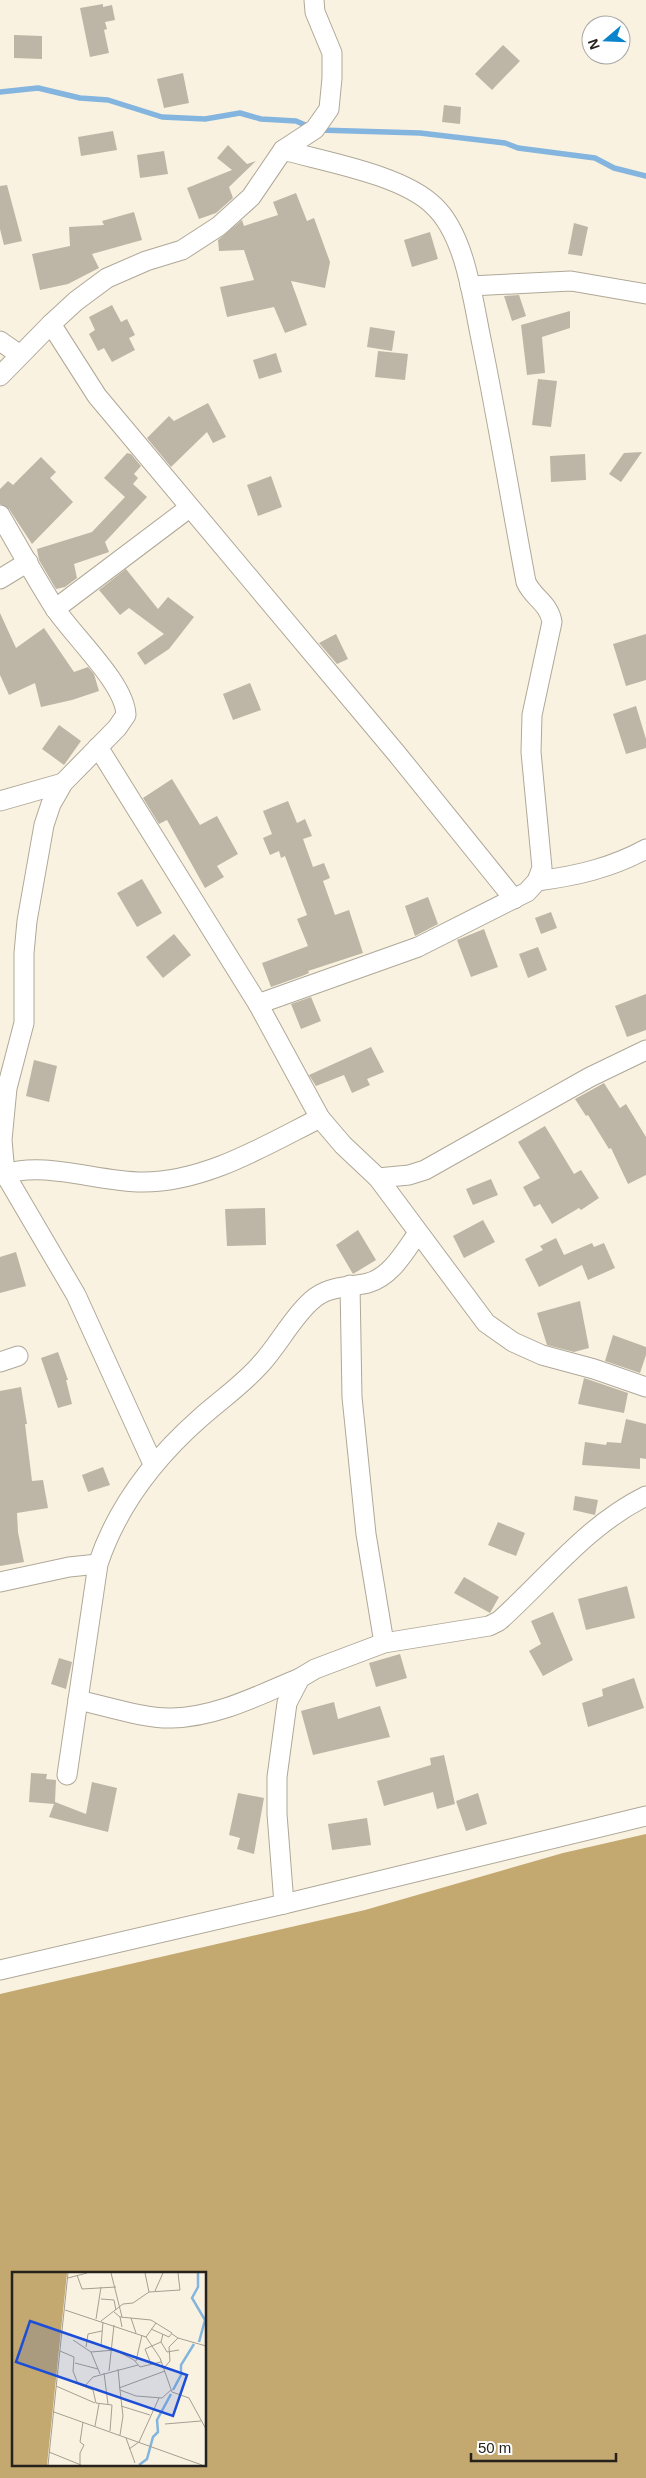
<svg xmlns="http://www.w3.org/2000/svg" width="646" height="2478" viewBox="0 0 646 2478" font-family="Arial,sans-serif">
	<style>
		.forest { fill: #c3a870; fill-rule: evenodd }
		.lines { fill: none; stroke-linecap: round; stroke-linejoin: round }
		.stream { stroke: #83b5df; stroke-width: 5.5 }
		.building { fill: #bdb5a5 }
		.minor-casing { stroke: #afa898; stroke-width: 21 }
		.minor { stroke: #fff; stroke-width: 19 }
		.inset-river { fill: none; stroke: #83b5df; stroke-width: 2.5 }
		.inset-road { fill: none; stroke: #a59f92; stroke-width: 1 }
		.view { fill: #1d4ed8; fill-opacity: 0.15; stroke: #1d4ed8; stroke-width: 2.5 }
		.inset-edge { fill: none; stroke: #25221c; stroke-width: 2.5 }
	</style>
	<rect width="100%" height="100%" fill="#faf2e1"/>
	<path class="forest" d="M646,1834V2478H0V1994L365,1910L563,1853ZM14,2273H205V2464H14Z"/>
	<g class="lines">
		<g class="stream">
			<polyline points="0,92 38,88 80,98 108,100 162,117 205,119 240,113 261,119 296,121 310,127"/>
			<polyline points="319,130 420,133 505,143 518,148 595,158 614,168 646,176"/>
		</g>
	</g>
	<g class="building">
		<polygon points="103,4 103,7 112,5 115,20 105,22 107,29 104,30 109,53 90,57 80,8"/>
		<polygon points="14,35 42,36 42,59 14,58"/>
		<polygon points="503,45 520,61 492,90 475,74"/>
		<polygon points="183,73 189,103 164,108 157,79"/>
		<polygon points="444,105 461,107 460,124 442,122"/>
		<polygon points="113,131 117,150 81,156 78,137"/>
		<polygon points="228,145 247,164 256,161 229,187 233,198 216,213 199,219 187,188 232,170 217,158"/>
		<polygon points="164,151 168,174 140,178 137,155"/>
		<polygon points="7,185 22,241 4,245 0,229 0,186"/>
		<polygon points="296,193 307,221 314,218 330,262 325,288 291,281 307,325 285,333 274,307 227,317 220,287 254,280 244,250 219,251 218,240 242,220 244,226 278,215 273,202"/>
		<polygon points="134,212 142,240 92,254 99,268 68,284 40,290 32,254 70,246 69,227 104,225 102,221"/>
		<polygon points="574,223 588,227 582,256 568,254"/>
		<polygon points="430,232 438,259 412,267 404,240"/>
		<polygon points="519,295 526,316 512,321 504,296"/>
		<polygon points="112,305 121,322 127,319 135,335 129,338 135,350 112,362 104,348 98,351 89,334 95,330 89,317"/>
		<polygon points="570,311 570,328 542,337 545,373 527,375 521,325"/>
		<polygon points="370,327 395,331 392,351 367,347"/>
		<polygon points="378,351 408,354 405,380 375,377"/>
		<polygon points="276,353 282,372 259,379 253,360"/>
		<polygon points="538,379 557,381 551,427 532,425"/>
		<polygon points="208,403 226,437 213,443 207,432 171,467 147,438 169,416 174,421"/>
		<polygon points="642,452 621,482 609,474 624,453"/>
		<polygon points="127,453 131,454 141,466 134,474 138,478 133,484 147,497 105,542 109,552 74,564 77,578 65,587 56,589 39,560 37,549 92,532 125,497 104,478"/>
		<polygon points="585,454 586,480 551,482 550,456"/>
		<polygon points="41,457 56,472 50,478 73,502 32,544 9,509 0,504 0,489 8,481 13,485"/>
		<polygon points="271,476 282,507 258,516 247,485"/>
		<polygon points="126,569 158,609 168,597 194,617 169,649 145,665 137,653 164,634 129,608 120,615 99,590"/>
		<polygon points="0,613 16,648 44,628 74,672 88,667 94,674 99,691 72,700 41,707 35,683 9,695 0,675"/>
		<polygon points="336,634 348,659 337,664 319,643"/>
		<polygon points="646,634 646,680 626,686 613,644"/>
		<polygon points="250,683 261,710 233,720 223,694"/>
		<polygon points="636,706 646,739 646,748 626,754 613,714"/>
		<polygon points="59,725 81,741 64,765 42,749"/>
		<polygon points="172,779 200,825 217,816 238,854 217,866 224,877 205,888 167,820 159,824 143,798"/>
		<polygon points="288,801 297,823 305,819 312,836 303,839 313,867 324,863 330,878 323,881 335,915 349,910 363,953 308,971 309,973 302,976 271,987 262,963 308,946 297,919 307,915 285,856 281,858 279,851 270,855 263,838 272,834 263,811"/>
		<polygon points="142,879 162,913 137,927 117,893"/>
		<polygon points="428,897 438,924 415,936 405,906"/>
		<polygon points="551,912 557,928 541,934 535,918"/>
		<polygon points="484,929 498,967 471,977 457,940"/>
		<polygon points="174,934 191,955 163,978 146,957"/>
		<polygon points="538,947 547,970 528,978 519,954"/>
		<polygon points="646,994 646,1030 627,1037 615,1006"/>
		<polygon points="311,997 321,1021 301,1029 291,1004"/>
		<polygon points="371,1047 384,1072 367,1079 370,1085 352,1093 344,1075 316,1086 309,1075"/>
		<polygon points="34,1060 57,1066 49,1102 26,1096"/>
		<polygon points="604,1083 620,1108 626,1104 646,1137 646,1175 628,1184 611,1148 609,1149 588,1115 586,1116 575,1099"/>
		<polygon points="545,1126 574,1174 581,1170 599,1198 581,1210 579,1208 552,1224 540,1204 534,1207 523,1187 540,1178 518,1142"/>
		<polygon points="491,1179 498,1195 473,1205 466,1189"/>
		<polygon points="265,1208 266,1245 227,1246 225,1209"/>
		<polygon points="483,1220 495,1242 464,1258 453,1236"/>
		<polygon points="358,1230 376,1260 353,1274 336,1245"/>
		<polygon points="556,1238 564,1255 592,1243 594,1247 604,1243 615,1268 588,1280 582,1265 539,1287 525,1259 543,1250 540,1246"/>
		<polygon points="16,1252 26,1286 0,1293 0,1257"/>
		<polygon points="580,1301 589,1348 574,1352 547,1345 537,1313"/>
		<polygon points="613,1335 646,1347 646,1355 640,1373 605,1361"/>
		<polygon points="58,1352 68,1380 66,1380 72,1404 58,1408 41,1358"/>
		<polygon points="584,1378 628,1393 624,1413 578,1404"/>
		<polygon points="21,1387 27,1424 25,1424 32,1481 43,1480 48,1508 17,1513 18,1532 24,1562 0,1566 0,1391"/>
		<polygon points="626,1419 646,1424 646,1459 640,1458 640,1469 582,1465 585,1442 606,1445 607,1442 621,1443"/>
		<polygon points="103,1467 110,1485 88,1492 82,1475"/>
		<polygon points="575,1496 598,1500 595,1515 573,1510"/>
		<polygon points="498,1522 525,1533 516,1556 488,1545"/>
		<polygon points="464,1577 499,1597 490,1613 454,1593"/>
		<polygon points="627,1586 635,1618 586,1630 578,1599"/>
		<polygon points="553,1612 573,1660 543,1676 529,1651 541,1644 531,1621"/>
		<polygon points="400,1654 407,1678 376,1687 369,1663"/>
		<polygon points="59,1658 72,1662 66,1689 51,1684"/>
		<polygon points="634,1678 644,1708 588,1727 582,1703 603,1696 602,1689"/>
		<polygon points="334,1702 338,1719 380,1706 390,1737 313,1755 301,1711"/>
		<polygon points="444,1755 455,1804 437,1809 433,1792 384,1806 377,1781 431,1765 430,1758"/>
		<polygon points="31,1773 47,1774 46,1779 56,1780 55,1802 86,1814 92,1782 117,1788 108,1832 49,1817 54,1804 29,1802"/>
		<polygon points="238,1793 264,1798 254,1854 237,1849 240,1838 229,1835"/>
		<polygon points="478,1793 487,1824 466,1831 456,1801"/>
		<polygon points="367,1818 371,1845 332,1850 328,1824"/>
	</g>
	<g class="lines">
		<defs>
			<g id="minor">
				<polyline points="470,286 571,281 646,294"/>
				<polyline points="51,324 97,396 397,754 514,899"/>
				<polyline points="0,341 20,355"/>
				<polyline points="0,376 51,324 76,301 107,278 146,261 182,250 219,226 251,197 283,150 315,129 329,109 332,78 332,53 315,12 314,0"/>
				<path d="M0,515C18,546 35,577 54,607C72,635 125,683 126,715L117,728L63,783L51,804L44,825L27,921L24,953V1023L7,1088L2,1140L5,1174L76,1295L153,1464"/>
				<polyline points="0,579 28,562"/>
				<polyline points="55,609 189,508"/>
				<polyline points="98,747 258,1004 320,1118 343,1145 378,1178 486,1323 513,1342 542,1355 594,1369 646,1387"/>
				<polyline points="0,801 63,783"/>
				<path d="M537,881C576,876 611,868 646,849"/>
				<path d="M258,1004L418,947L527,892L537,881L542,868L531,752L532,715L552,622C549,603 533,598 526,582C511,502 498,423 482,344C473,302 466,236 434,206C403,175 326,162 283,150"/>
				<path d="M0,1175C47,1160 95,1182 143,1182C206,1182 266,1145 320,1118"/>
				<polyline points="378,1178 409,1175 425,1170 590,1077 646,1050"/>
				<polyline points="350,1285 352,1397 366,1534 384,1643"/>
				<polyline points="0,1362 18,1356"/>
				<polyline points="0,1582 69,1567 98,1564"/>
				<path d="M78,1700C106,1706 145,1719 172,1718C217,1717 259,1695 300,1678"/>
				<path d="M67,1775L98,1564C117,1507 155,1458 199,1419C219,1401 241,1386 259,1366C278,1346 291,1319 311,1301C328,1285 348,1288 368,1283C391,1277 405,1251 418,1233"/>
				<path d="M284,1904L277,1814V1777L287,1703L300,1678L315,1669L384,1643L489,1626L499,1621C547,1578 587,1525 646,1496"/>
				<polyline points="0,1970 284,1904 646,1816"/>
			</g>
		</defs>
		<use href="#minor" class="minor-casing"/>
		<use href="#minor" class="minor"/>
	</g>
	<g transform="translate(12 2272)">
		<rect width="194" height="194" fill="#faf2e1"/>
		<path d="M0,1H55L35,193H0Z" fill="#c3a870"/>
		<path class="inset-river" d="M186,1V15L180,26L193,48L187,70M161,118L169,103V93L182,72M127,193L135,187L141,165L146,160L145,148L159,122"/>
		<path class="inset-road" d="M99,1L110,45M133,1L137,20M65,3L70,17L104,15M56,6L75,1M143,19L151,1M89,27L102,28L104,38M53,38L134,65L148,86L160,120L177,126L194,157M102,40L108,45L110,55M108,45L139,48L160,61M119,46L124,61M84,47L89,15M89,49L111,32L121,31L137,20L168,18L166,1M139,57L157,65L160,61M134,65L144,51M166,66L194,74M61,68L79,80L88,102M149,70L155,80L167,78M89,74L91,50M74,75L76,62L90,59M48,79L62,85L61,99L66,112M79,80L103,78L122,88L128,95L149,90M124,89L130,63M63,91L86,97M139,92L133,77L149,70L151,62M152,96L158,89L157,75L166,66L160,62M106,97L108,118L124,124L150,126L159,118M97,99L102,53M92,101L96,132M46,104L81,118L84,131L100,133L98,159M44,114L83,131M72,115L81,105L126,93M107,116L153,99M108,118L111,144L108,163M109,134L138,143M42,140L190,193M153,152L189,149M83,154L87,132M114,166L123,191M117,177L127,170L147,126M37,180L69,193M36,193L56,1M68,193V181L72,173L68,170L71,150"/>
		<path class="view" d="M18,49L175,103L161,144L4,90Z"/>
		<rect width="194" height="194" class="inset-edge"/>
	</g>
	<g transform="translate(606 40) rotate(251)"><circle r="24" fill="#ffffff" stroke="#a8a7a4"/>
	<path d="M0-4L9 19L0 12L-9 19Z" fill="#0884cc"/>
	<text y="-8" font-size="14" font-weight="bold" text-anchor="middle" fill="#25221c">N</text>
	</g>
	<path d="M471 2453v8h145v-8" fill="none" stroke="#25221c" stroke-width="2.5"/>
	<text x="478" y="2453" font-size="15" fill="#25221c" stroke="#ffffff" stroke-width="4" paint-order="stroke">50 m</text>
</svg>
